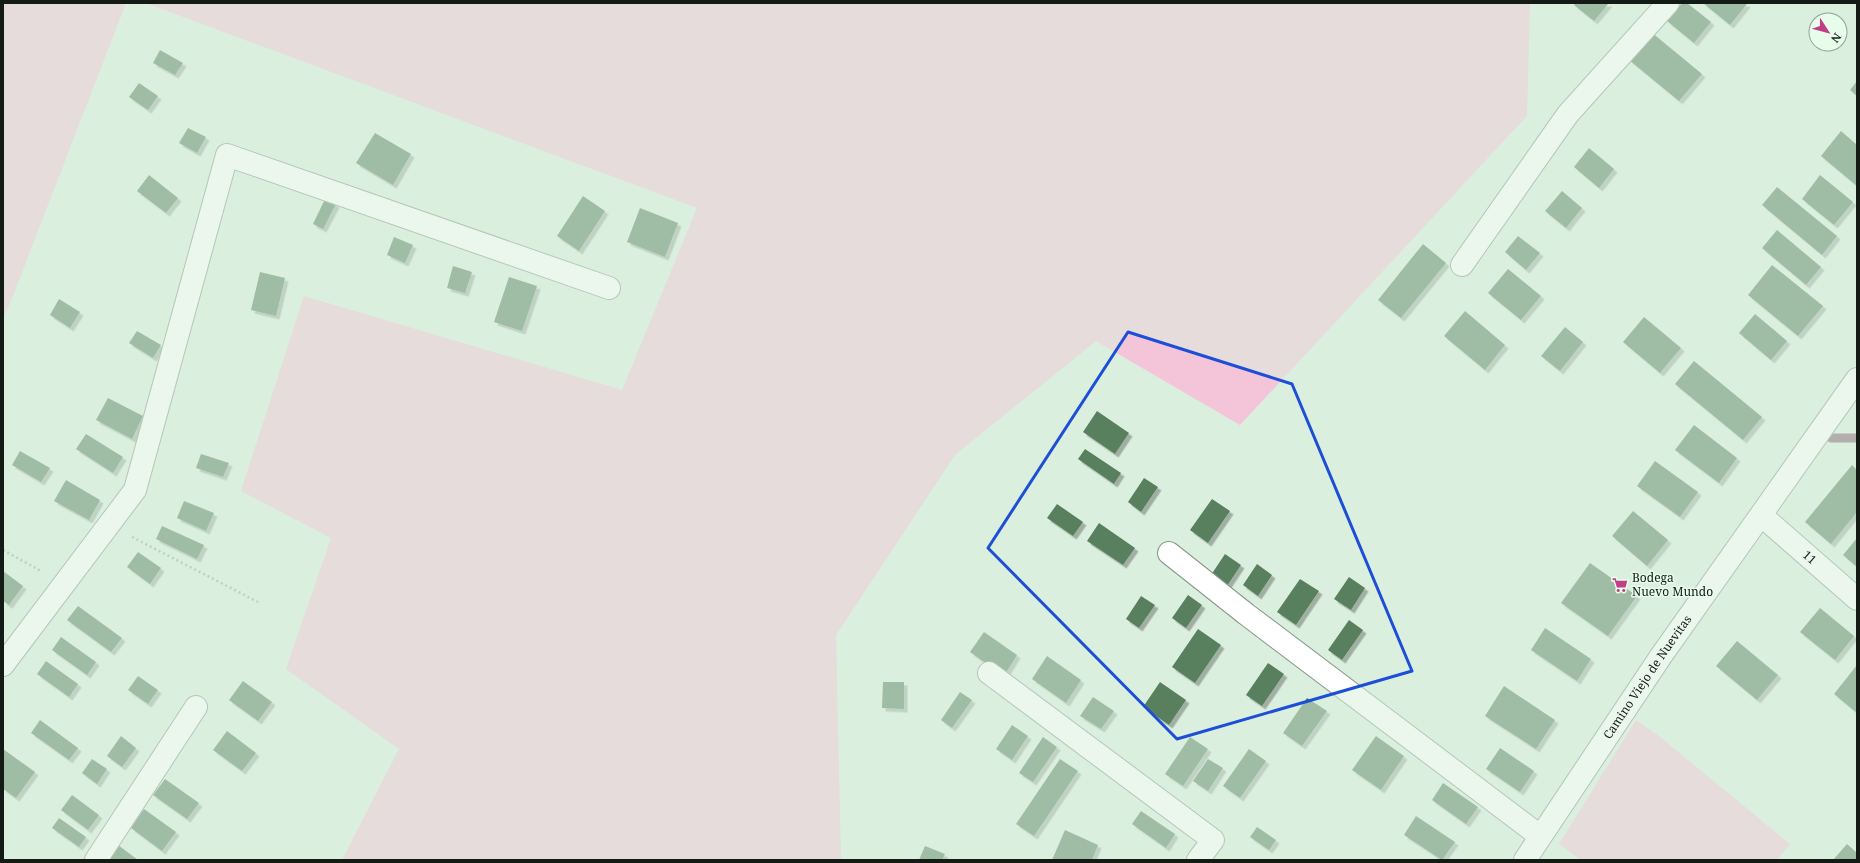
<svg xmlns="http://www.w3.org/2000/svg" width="1860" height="863" viewBox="0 0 1860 863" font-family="'Noto Serif',serif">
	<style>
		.green { fill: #f4c5d9 }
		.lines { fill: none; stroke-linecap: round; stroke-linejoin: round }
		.stream { stroke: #836270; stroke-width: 9 }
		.building { fill: #58805e; filter: url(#shadow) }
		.minor-casing { stroke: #869888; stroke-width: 24 }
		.path { stroke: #9dad9f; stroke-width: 2.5; stroke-dasharray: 2 3; stroke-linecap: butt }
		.minor { stroke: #fff; stroke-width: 22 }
		.marked { fill: none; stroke: #1d4ed8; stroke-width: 3; stroke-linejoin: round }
		.labels { text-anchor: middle; stroke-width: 3; stroke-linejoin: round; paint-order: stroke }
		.street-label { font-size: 12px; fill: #141b15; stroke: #e8fceb }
		.poi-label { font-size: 12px; fill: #141b15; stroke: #e8fceb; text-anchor: start }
	</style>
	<defs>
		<filter id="shadow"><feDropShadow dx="3.5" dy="3.5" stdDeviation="0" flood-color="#0004"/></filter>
	</defs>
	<rect width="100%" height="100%" fill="#dbefde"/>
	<g class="green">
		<polygon points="3,3 126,3 9,306 3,317"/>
		<polygon points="146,3 1530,3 1527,116 1240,425 1096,341 955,455 836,635 841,860 342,860 399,749 286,669 331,538 241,491 304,296 622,390 697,208"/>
		<polygon points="1636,720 1660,737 1790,844 1777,860 1581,860 1559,844"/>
	</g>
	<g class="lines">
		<polyline class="stream" points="1831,438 1857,438"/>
	</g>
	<g class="building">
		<polygon points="1576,3 1609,3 1594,21 1574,5"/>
		<polygon points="1682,3 1687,3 1711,22 1694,43 1667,21"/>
		<polygon points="1703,3 1746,3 1747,4 1730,25"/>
		<polygon points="1651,32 1702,74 1679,101 1628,59"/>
		<polygon points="160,50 183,63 175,75 153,63"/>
		<polygon points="1857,81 1857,96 1850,90"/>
		<polygon points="139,83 158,96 148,110 129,97"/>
		<polygon points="188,128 206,137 197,153 179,143"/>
		<polygon points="1841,131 1857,145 1857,186 1821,156"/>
		<polygon points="375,133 411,154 393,185 356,163"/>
		<polygon points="1589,148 1614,169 1599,188 1574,167"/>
		<polygon points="149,175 178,198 166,213 137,191"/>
		<polygon points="1820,175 1853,202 1834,225 1802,199"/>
		<polygon points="1777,187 1837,236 1822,255 1762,205"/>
		<polygon points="1562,191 1582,208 1566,228 1545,211"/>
		<polygon points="583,196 605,211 579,251 557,236"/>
		<polygon points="325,199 336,204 323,229 313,224"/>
		<polygon points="640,208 678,223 665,257 627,242"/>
		<polygon points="1777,230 1821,267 1806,285 1762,248"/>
		<polygon points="1518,236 1540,253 1526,270 1505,252"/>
		<polygon points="394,237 413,245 405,263 387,255"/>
		<polygon points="1423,244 1446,263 1401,318 1378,300"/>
		<polygon points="1772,265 1823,306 1798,336 1748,295"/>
		<polygon points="453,266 472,272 465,293 447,288"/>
		<polygon points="1508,269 1541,296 1521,320 1488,293"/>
		<polygon points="260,272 285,278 276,316 251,310"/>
		<polygon points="509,277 537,286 522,331 494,322"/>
		<polygon points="59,299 80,312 70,328 50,315"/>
		<polygon points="1465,311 1505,345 1485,370 1444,336"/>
		<polygon points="1755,314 1787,341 1771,360 1739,333"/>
		<polygon points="1644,317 1681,348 1660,373 1623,342"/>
		<polygon points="1565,327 1583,342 1560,371 1541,356"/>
		<polygon points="137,331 161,345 153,358 129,343"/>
		<polygon points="1694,361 1762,417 1743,440 1675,384"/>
		<polygon points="108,398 143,416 132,439 96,420"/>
		<polygon points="1097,411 1129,433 1115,454 1083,432"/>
		<polygon points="1694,425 1737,458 1719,483 1675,450"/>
		<polygon points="86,434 123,457 113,473 76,449"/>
		<polygon points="1085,449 1121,473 1114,484 1078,459"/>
		<polygon points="20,451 50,468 41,482 12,465"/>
		<polygon points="201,454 229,463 223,477 196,468"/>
		<polygon points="1655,461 1698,492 1680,517 1637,486"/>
		<polygon points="1852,465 1857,470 1857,512 1831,544 1805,522"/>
		<polygon points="1144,478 1158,487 1141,512 1128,502"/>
		<polygon points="66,480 100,500 89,520 54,501"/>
		<polygon points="1212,499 1230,511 1208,543 1190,530"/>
		<polygon points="184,501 214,513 206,531 177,518"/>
		<polygon points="1057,504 1083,522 1073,536 1047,518"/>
		<polygon points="1633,511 1668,540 1647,566 1612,536"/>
		<polygon points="1099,523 1135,548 1123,565 1087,541"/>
		<polygon points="162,526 204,545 197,559 156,539"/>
		<polygon points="1857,538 1857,567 1843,555"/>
		<polygon points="138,552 161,568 150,584 127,567"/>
		<polygon points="1225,554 1241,565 1225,589 1209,578"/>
		<polygon points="1590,563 1637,596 1608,636 1561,603"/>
		<polygon points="1257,564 1272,575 1258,596 1243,585"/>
		<polygon points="3,571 23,586 9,605 3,601"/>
		<polygon points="1349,577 1365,588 1351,610 1334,599"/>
		<polygon points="1300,579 1319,591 1296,625 1277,612"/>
		<polygon points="1188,595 1202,605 1186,628 1172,618"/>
		<polygon points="1141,596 1155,605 1139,628 1126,619"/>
		<polygon points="78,606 122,638 111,652 67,620"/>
		<polygon points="1820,608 1854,636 1835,660 1800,632"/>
		<polygon points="1349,620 1363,630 1342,660 1328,650"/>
		<polygon points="1545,628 1591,659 1577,681 1531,650"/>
		<polygon points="1198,629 1221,645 1195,683 1172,667"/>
		<polygon points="984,632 1017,655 1004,676 970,652"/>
		<polygon points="61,637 96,662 87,675 52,650"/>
		<polygon points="1737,641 1778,675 1757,700 1716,666"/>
		<polygon points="1047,656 1081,680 1066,703 1032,679"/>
		<polygon points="46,661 78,684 69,697 37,674"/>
		<polygon points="1268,663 1284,674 1262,706 1246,695"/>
		<polygon points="1857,665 1857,713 1834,694"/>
		<polygon points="138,676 158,690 148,704 128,690"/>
		<polygon points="243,681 272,702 258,721 229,700"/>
		<polygon points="883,682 904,682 904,709 882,708"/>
		<polygon points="1160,682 1186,700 1169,725 1143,707"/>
		<polygon points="1504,686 1555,720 1536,749 1485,716"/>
		<polygon points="960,692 972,700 952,728 941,720"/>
		<polygon points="1093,697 1114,711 1101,729 1080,716"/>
		<polygon points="1307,698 1327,711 1302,746 1283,733"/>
		<polygon points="40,720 78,748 69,760 31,733"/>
		<polygon points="1012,725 1028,736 1012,760 996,749"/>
		<polygon points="227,731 256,753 242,771 213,750"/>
		<polygon points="121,736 136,748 122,767 107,756"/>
		<polygon points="1376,736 1404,756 1381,790 1352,770"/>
		<polygon points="1043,737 1057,747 1033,782 1019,773"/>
		<polygon points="1190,737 1208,749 1183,786 1165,774"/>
		<polygon points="1500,748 1534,771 1520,792 1486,769"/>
		<polygon points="3,749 35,772 16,798 3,789"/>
		<polygon points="1249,749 1266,761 1240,798 1223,786"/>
		<polygon points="92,759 107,769 97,784 82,773"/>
		<polygon points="1060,759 1078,771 1034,836 1016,824"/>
		<polygon points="1208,759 1223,768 1208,791 1193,781"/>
		<polygon points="165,779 199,803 187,819 153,795"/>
		<polygon points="1443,783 1478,807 1466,824 1432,800"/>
		<polygon points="72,795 99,815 88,830 61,810"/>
		<polygon points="144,809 176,832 162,851 131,828"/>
		<polygon points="1141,811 1175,834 1166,848 1132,824"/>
		<polygon points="1416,816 1455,842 1442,860 1404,835"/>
		<polygon points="59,818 86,837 79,847 52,828"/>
		<polygon points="1257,827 1276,840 1269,850 1250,837"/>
		<polygon points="1065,830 1098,845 1092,860 1052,860"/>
		<polygon points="1847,844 1857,853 1857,860 1833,860"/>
		<polygon points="118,845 138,860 107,860"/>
		<polygon points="925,846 945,854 942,860 919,860"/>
	</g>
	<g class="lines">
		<defs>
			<g id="minor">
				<polyline points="1462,265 1568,114 1668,3"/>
				<path id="s1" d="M1762,516L1857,599"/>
				<polyline points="1169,553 1246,614 1540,836"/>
				<polyline points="3,665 135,490 227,155 609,288"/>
				<polyline points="989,673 1213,840 1198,860"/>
				<polyline points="96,860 196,707"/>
				<path id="s2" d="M1525,860L1661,656L1857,379"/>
			</g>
		</defs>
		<use href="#minor" class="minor-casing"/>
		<g class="path">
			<polyline points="132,537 258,602"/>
			<polyline points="3,550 41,571"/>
		</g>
		<use href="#minor" class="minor"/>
	</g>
	<path d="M0 0H1860V863H0ZM1128,332L1292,384L1412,671L1177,739L988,548Z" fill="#dbefde" fill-opacity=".55" fill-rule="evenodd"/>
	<path class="marked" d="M1128,332L1292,384L1412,671L1177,739L988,548Z"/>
	<defs>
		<symbol id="supermarket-bare" viewBox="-9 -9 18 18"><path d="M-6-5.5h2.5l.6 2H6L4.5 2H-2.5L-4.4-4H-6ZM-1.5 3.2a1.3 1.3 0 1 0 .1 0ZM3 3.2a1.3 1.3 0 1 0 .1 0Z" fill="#c13e85" stroke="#e8fceb" stroke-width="2.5" paint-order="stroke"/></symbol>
	</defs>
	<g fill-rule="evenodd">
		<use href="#supermarket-bare" x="1609" y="574" width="22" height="22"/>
	</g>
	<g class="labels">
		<g class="street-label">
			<text dy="4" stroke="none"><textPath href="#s1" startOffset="63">11</textPath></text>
			<text dy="4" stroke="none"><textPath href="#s2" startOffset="220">Camino Viejo de Nuevitas</textPath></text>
		</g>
		<g class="poi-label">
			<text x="1632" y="582">Bodega<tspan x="1632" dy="14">Nuevo Mundo</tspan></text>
		</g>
	</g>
	<rect width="1860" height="863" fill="none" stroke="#141b15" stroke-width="8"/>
	<g transform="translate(1828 32) rotate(126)"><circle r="19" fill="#e8fceb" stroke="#93a295"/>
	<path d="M0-3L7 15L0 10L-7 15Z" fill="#c13e85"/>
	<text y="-6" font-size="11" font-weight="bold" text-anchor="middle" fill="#141b15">N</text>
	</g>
</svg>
